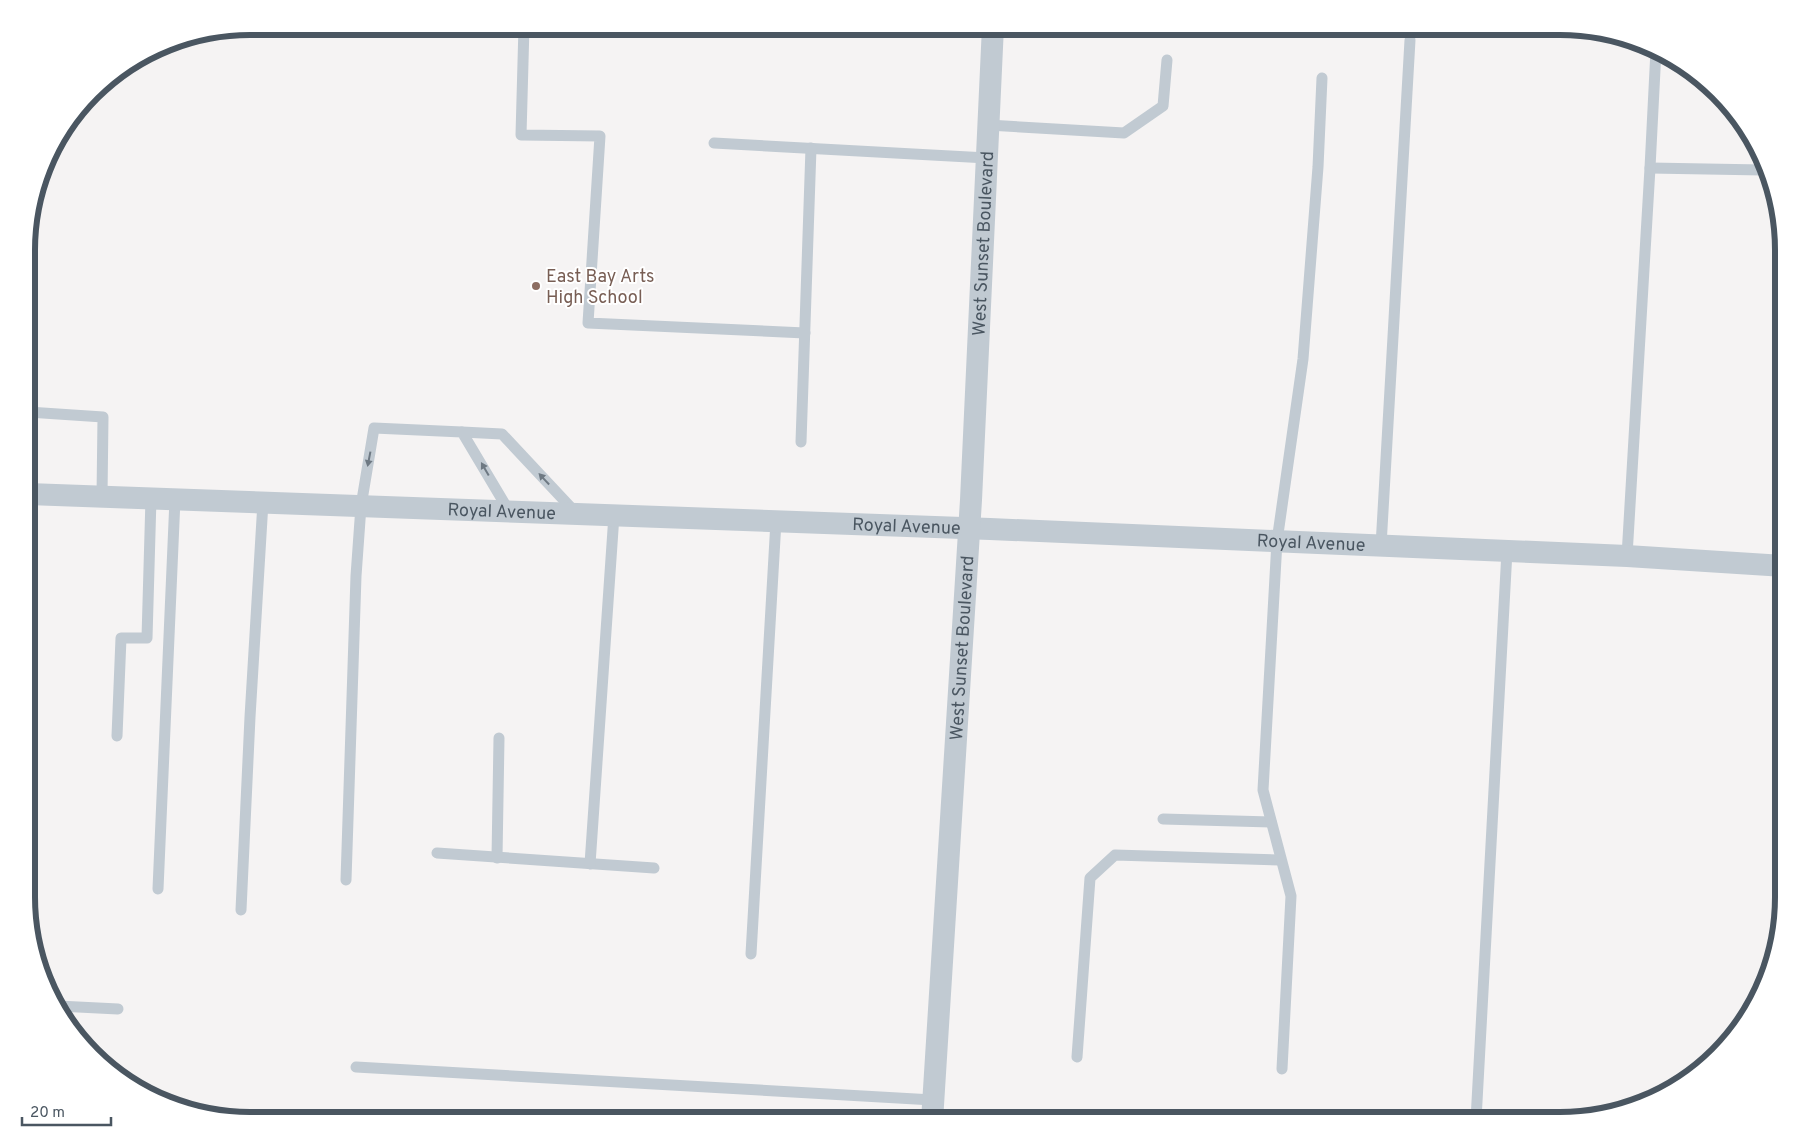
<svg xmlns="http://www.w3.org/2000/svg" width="1810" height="1147" viewBox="0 0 1810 1147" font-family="Overpass,sans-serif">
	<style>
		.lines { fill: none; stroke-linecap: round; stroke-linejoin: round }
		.service { stroke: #c1cad2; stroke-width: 11 }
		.minor { stroke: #c1cad2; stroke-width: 22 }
		.oneway { fill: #6e7983 }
		.education-dot { fill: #8d6e63; stroke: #fff; stroke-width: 2 }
		.labels { text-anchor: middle; stroke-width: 4; stroke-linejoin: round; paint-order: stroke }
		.street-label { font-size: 18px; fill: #4a5661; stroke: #fff }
		.education-label { font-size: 18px; fill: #785e54; stroke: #fff; text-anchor: start }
		.rim { fill: none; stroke: #4a5661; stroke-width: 6 }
	</style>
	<rect width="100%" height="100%" fill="#f5f3f3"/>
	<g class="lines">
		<g class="service">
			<polyline points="524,26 521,135 600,136 588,323 805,333"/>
			<polyline points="988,125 1124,133 1163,106 1167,60"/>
			<polyline points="714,143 987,158"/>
			<polyline points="1650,168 1763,170"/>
			<polyline points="28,412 103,417 102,496"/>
			<polyline points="462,432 502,434 576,513"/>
			<polyline points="801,442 811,148"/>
			<polyline points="1381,546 1410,40"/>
			<polyline points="1627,556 1650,168 1656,50"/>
			<polyline points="117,736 121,638 147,638 151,498"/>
			<polyline points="1163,819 1271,822"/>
			<polyline points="437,853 654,868"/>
			<polyline points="497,858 499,738"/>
			<polyline points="590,864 614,515"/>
			<polyline points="346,880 356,576 361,506 374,428 462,432 509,511"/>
			<polyline points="158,889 175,499"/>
			<polyline points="241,910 250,717 263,502"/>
			<polyline points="751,954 776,521"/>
			<polyline points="58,1006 118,1009"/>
			<polyline points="1077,1057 1090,878 1115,855 1280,860"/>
			<polyline points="356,1067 933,1100"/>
			<polyline points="1282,1069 1291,896 1263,790 1277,541 1303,359 1318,167 1322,78"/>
			<polyline points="1476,1120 1507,551"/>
		</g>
		<g class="minor">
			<path id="s1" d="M28,494L990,529L1627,556L1783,566"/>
			<path id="s2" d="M932,1121L971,500L993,26"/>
		</g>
	</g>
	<defs><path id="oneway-solid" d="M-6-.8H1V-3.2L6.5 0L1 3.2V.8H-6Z" transform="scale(1.25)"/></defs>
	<g class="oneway">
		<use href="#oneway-solid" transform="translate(369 459) rotate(101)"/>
		<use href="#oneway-solid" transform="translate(485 469) rotate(-120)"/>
		<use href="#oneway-solid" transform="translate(544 479) rotate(-133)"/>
	</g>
	<circle class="education-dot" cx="536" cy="286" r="5"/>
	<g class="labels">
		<g class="street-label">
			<text dy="6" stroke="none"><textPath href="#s2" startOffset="879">West Sunset Boulevard</textPath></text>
			<text dy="6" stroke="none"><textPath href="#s1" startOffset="474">Royal Avenue</textPath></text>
			<text dy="6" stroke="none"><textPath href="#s1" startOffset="879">Royal Avenue</textPath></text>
			<text dy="6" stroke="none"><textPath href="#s1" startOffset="1284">Royal Avenue</textPath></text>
			<text dy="6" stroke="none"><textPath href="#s2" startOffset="474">West Sunset Boulevard</textPath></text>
		</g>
		<g class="education-label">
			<text x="546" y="282">East Bay Arts<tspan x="546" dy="21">High School</tspan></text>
		</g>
	</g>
	<path d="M0 0H1810V1147H0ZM250 35H1560A215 215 0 0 1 1775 250V897A215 215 0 0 1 1560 1112H250A215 215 0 0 1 35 897V250A215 215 0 0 1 250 35Z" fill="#fff" fill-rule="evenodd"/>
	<path class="rim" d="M250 35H1560A215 215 0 0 1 1775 250V897A215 215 0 0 1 1560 1112H250A215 215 0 0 1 35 897V250A215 215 0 0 1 250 35Z"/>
	<path d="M22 1117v8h89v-8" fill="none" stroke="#4a5661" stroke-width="2.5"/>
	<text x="30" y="1117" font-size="15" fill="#4a5661" stroke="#ffffff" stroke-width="4" paint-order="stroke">20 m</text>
</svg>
